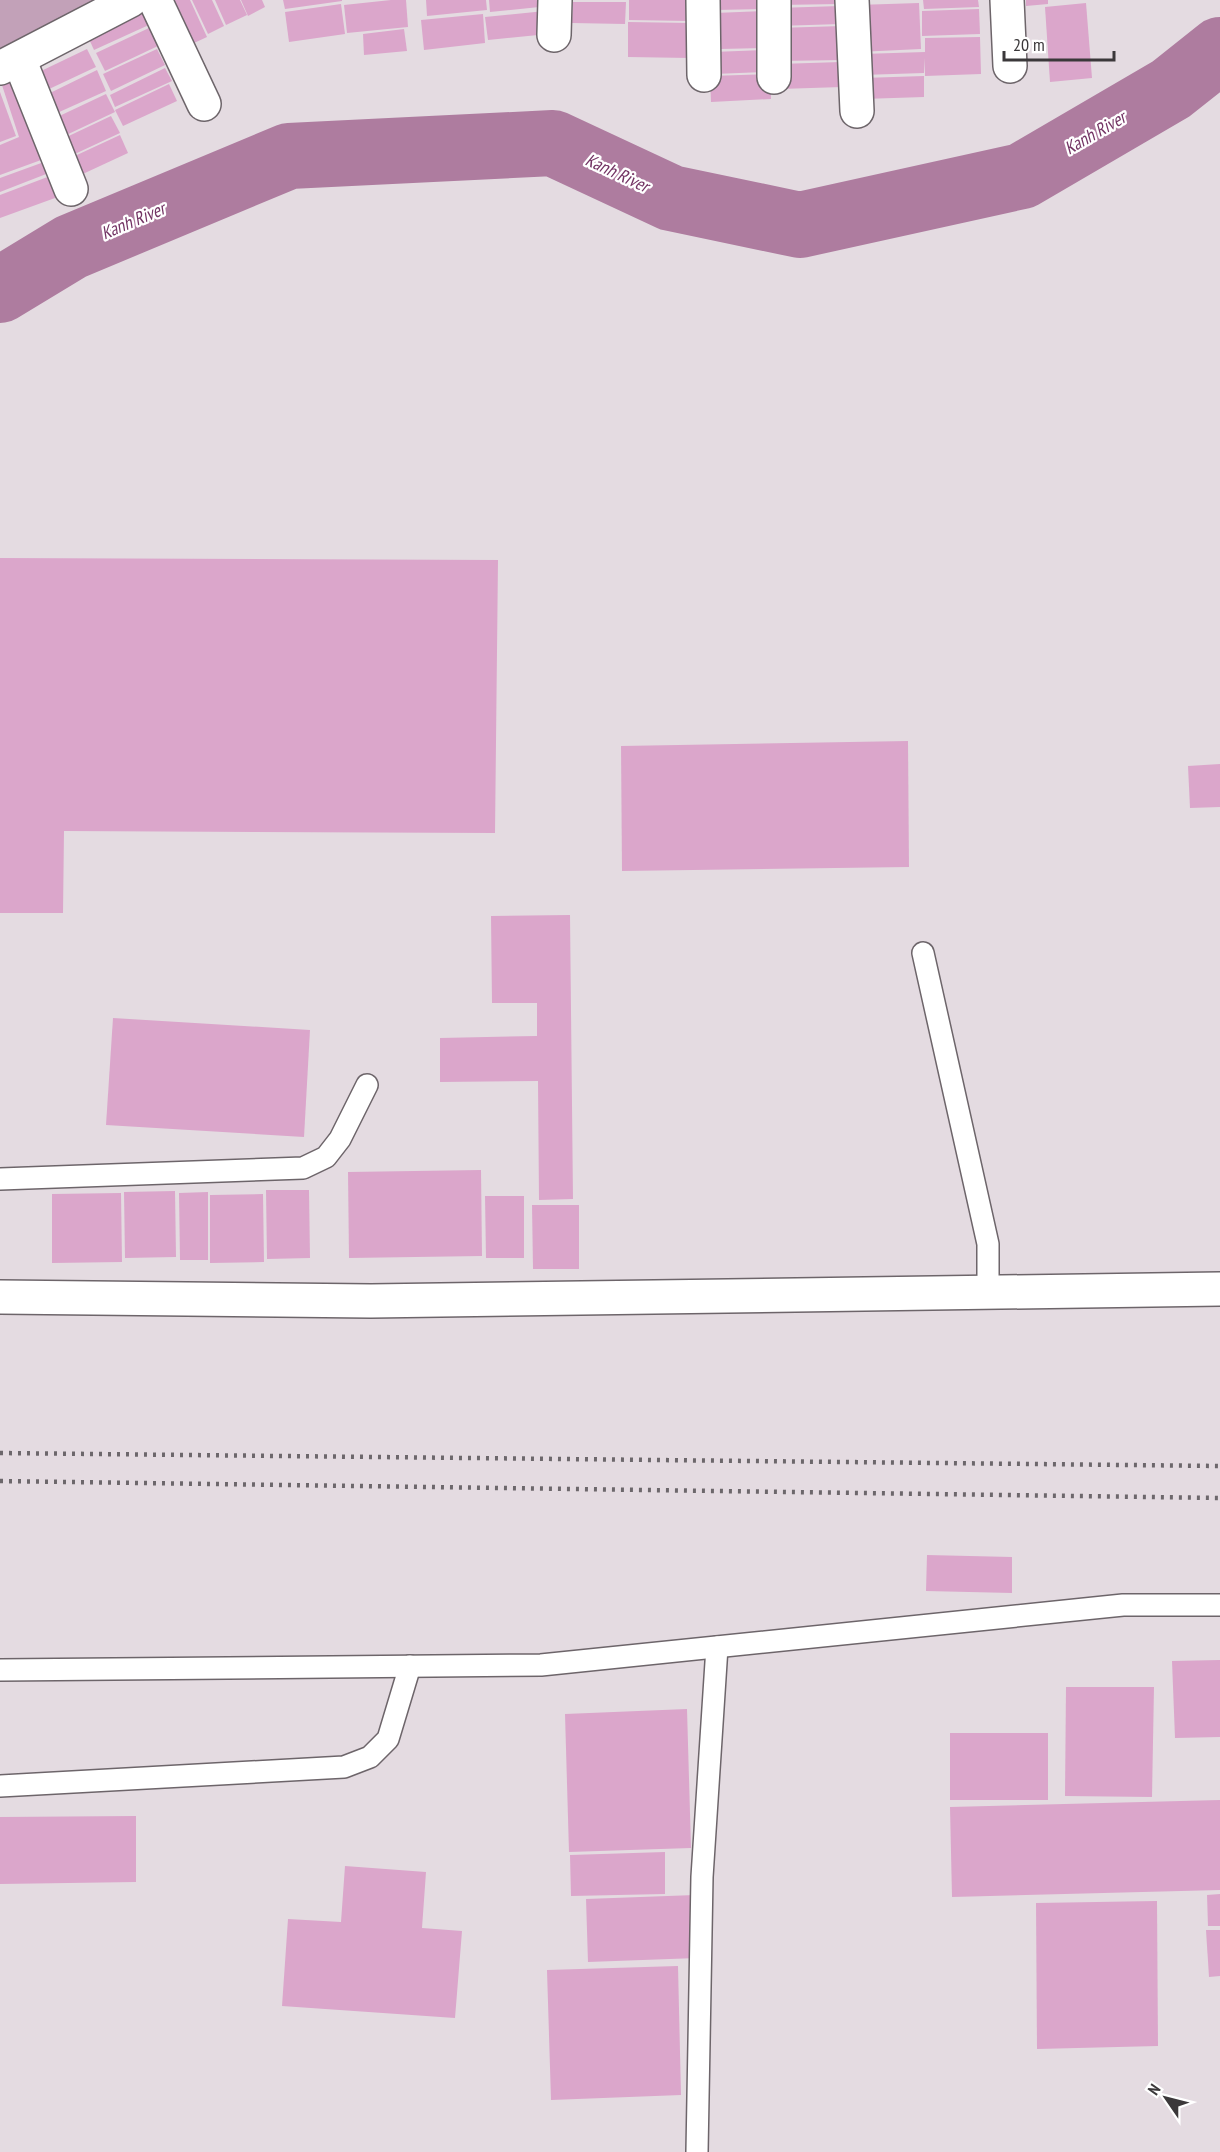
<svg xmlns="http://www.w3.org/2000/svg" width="1220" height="2152" viewBox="0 0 1220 2152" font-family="'PT Sans Narrow',sans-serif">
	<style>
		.green { fill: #c2a1b8 }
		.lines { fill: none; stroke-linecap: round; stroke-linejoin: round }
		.river { stroke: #ae7c9f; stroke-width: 66 }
		.building { fill: #dba6cb }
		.lane-casing { stroke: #6d656a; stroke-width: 24 }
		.street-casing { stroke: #6d656a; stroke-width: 36 }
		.secondary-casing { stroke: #6d656a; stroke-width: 36 }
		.lane { stroke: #fff; stroke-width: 21 }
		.street { stroke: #fff; stroke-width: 33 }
		.secondary { stroke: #fff; stroke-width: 33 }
		.rail { stroke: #6c676b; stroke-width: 4.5; stroke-dasharray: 3 6; stroke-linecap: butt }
		.labels { text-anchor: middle; stroke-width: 4.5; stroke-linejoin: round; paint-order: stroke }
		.water-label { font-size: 18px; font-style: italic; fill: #733464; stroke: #fff }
	</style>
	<rect width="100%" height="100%" fill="#e4dbe1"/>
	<polygon class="green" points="0,0 155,0 0,75"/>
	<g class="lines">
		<polyline class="river" points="0,290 71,247 289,156 553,143 671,198 800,225 1022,176 1171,89 1220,50"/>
	</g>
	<g class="building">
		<polygon points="159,0 190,0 207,37 181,49"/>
		<polygon points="192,0 212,0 224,26 208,34"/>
		<polygon points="215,0 240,0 247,15 226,25"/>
		<polygon points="241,0 262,0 265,7 248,16"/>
		<polygon points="283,0 342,0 342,1 285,9"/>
		<polygon points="391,0 406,0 408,27 347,33 344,5"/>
		<polygon points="426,0 486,0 487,10 427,16"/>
		<polygon points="489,0 548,0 549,6 490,12"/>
		<polygon points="629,0 690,0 689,21 629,20"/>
		<polygon points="715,0 767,0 767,9 716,10"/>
		<polygon points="778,0 840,0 841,4 778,5"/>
		<polygon points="923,0 978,0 979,7 924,9"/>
		<polygon points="1026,0 1048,0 1048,4 1026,6"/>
		<polygon points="573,2 626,2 625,24 572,23"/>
		<polygon points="141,3 151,24 94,50 85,30"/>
		<polygon points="919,3 921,49 858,52 857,5"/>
		<polygon points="1086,3 1092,78 1050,82 1045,7"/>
		<polygon points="341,4 345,34 289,42 285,12"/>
		<polygon points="840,6 841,24 777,26 777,8"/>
		<polygon points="979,9 980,34 922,36 922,11"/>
		<polygon points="545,11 548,34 488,40 485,17"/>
		<polygon points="765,11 767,48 720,49 715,13"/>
		<polygon points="483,14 485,43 424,50 421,20"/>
		<polygon points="628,22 690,23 690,58 628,57"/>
		<polygon points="842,26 843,60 778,61 777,28"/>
		<polygon points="149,28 158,46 105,71 96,53"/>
		<polygon points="404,29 407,51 364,55 363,34"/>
		<polygon points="980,37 981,74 925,76 925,58 924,73 862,75 862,54 925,52 925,38"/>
		<polygon points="87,49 96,67 47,90 39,72"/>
		<polygon points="157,49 165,65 111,91 103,74"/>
		<polygon points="767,50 767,72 714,74 713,52"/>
		<polygon points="841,62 842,87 780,89 779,64"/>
		<polygon points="165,68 172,81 115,107 110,95"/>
		<polygon points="97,70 106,91 57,113 48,94"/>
		<polygon points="19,71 52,156 0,175 0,145 19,137 0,79"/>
		<polygon points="770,74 771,99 711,102 710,76"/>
		<polygon points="924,76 924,97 863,99 863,78"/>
		<polygon points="169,84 177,101 123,126 115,110"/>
		<polygon points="0,92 16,136 0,142"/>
		<polygon points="106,94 115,112 62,137 53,119"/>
		<polygon points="111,116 120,133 64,159 56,142"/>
		<polygon points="120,135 128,153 72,179 64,161"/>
		<polygon points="55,158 59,169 0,192 0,178"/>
		<polygon points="58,173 66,194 0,218 0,195"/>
		<polygon points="0,558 498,560 495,833 64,831 63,913 0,913"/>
		<polygon points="908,741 909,867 622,871 621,746"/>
		<polygon points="1220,764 1220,807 1190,808 1188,766"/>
		<polygon points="570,915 573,1199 539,1200 538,1081 440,1082 440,1038 537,1036 537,1003 492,1003 491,916"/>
		<polygon points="113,1018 310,1030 304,1137 106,1125"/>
		<polygon points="481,1170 482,1256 349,1258 348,1172"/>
		<polygon points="266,1190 309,1190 310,1258 267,1259"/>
		<polygon points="175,1191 176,1257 125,1258 124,1192"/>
		<polygon points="208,1192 208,1260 180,1260 179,1193"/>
		<polygon points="121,1193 122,1262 52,1263 52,1194"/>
		<polygon points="263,1194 264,1262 210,1263 210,1195"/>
		<polygon points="485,1196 524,1196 524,1258 486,1258"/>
		<polygon points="532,1205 579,1205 579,1269 533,1269"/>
		<polygon points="927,1555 1012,1557 1012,1593 926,1591"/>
		<polygon points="1220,1660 1220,1737 1175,1738 1172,1661"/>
		<polygon points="1066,1687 1154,1687 1152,1797 1065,1796"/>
		<polygon points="687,1709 691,1848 569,1852 565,1714"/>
		<rect x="950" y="1733" width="98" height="67"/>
		<polygon points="1220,1800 1220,1890 952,1897 950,1807"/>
		<polygon points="136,1816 136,1882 0,1884 0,1817"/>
		<polygon points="665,1852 665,1894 571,1896 570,1855"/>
		<polygon points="345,1866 426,1872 422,1928 462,1931 455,2018 282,2006 288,1919 341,1922"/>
		<polygon points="1220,1894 1220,1926 1208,1926 1207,1895"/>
		<polygon points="695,1895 697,1958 588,1962 586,1899"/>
		<polygon points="1157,1901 1158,2046 1037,2049 1036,1903"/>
		<polygon points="1206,1930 1220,1930 1220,1976 1209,1977"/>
		<polygon points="678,1966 681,2095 551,2100 547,1970"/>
	</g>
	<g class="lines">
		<defs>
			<g id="lane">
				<polyline points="923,953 988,1244 988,1291"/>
				<polyline points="0,1179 303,1168 326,1157 340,1139 367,1085"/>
				<polyline points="0,1670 541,1665 1123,1605 1220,1605"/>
				<polyline points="0,1786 344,1767 370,1757 388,1739 410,1666"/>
				<polyline points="697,2152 702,1877 717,1647"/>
			</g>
			<g id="street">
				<polyline points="155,0 204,104"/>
				<polyline points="703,0 704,75"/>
				<polyline points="852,0 857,111"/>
				<polyline points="1007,0 1010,66"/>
				<polyline points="554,35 555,0"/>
				<polyline points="19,59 71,189"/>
				<polyline points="0,68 131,0"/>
				<polyline points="774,77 774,0"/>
			</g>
			<polyline id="secondary" points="0,1297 371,1301 1220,1289"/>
		</defs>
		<use href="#lane" class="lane-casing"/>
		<use href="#street" class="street-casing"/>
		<use href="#secondary" class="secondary-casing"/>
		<use href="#lane" class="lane"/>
		<use href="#street" class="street"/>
		<use href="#secondary" class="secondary"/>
		<g class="rail">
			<polyline points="0,1453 1220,1466"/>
			<polyline points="0,1481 1220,1498"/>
		</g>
	</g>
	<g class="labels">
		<g class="water-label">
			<text transform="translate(1095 133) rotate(-30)" y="6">Kanh River</text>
			<text transform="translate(617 173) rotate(25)" y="6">Kanh River</text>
			<text transform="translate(133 221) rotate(-23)" y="6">Kanh River</text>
		</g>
	</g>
	<g transform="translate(1166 2098) rotate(305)" stroke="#ffffff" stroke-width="4.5" paint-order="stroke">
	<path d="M0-4.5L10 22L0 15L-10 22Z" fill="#3b383a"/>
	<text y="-9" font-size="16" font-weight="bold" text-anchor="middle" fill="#3b383a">N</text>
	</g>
	<path d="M1004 51v9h110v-9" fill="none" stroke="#3b383a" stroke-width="3"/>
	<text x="1013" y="51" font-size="18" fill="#3b383a" stroke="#ffffff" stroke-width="4.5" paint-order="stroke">20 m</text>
</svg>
